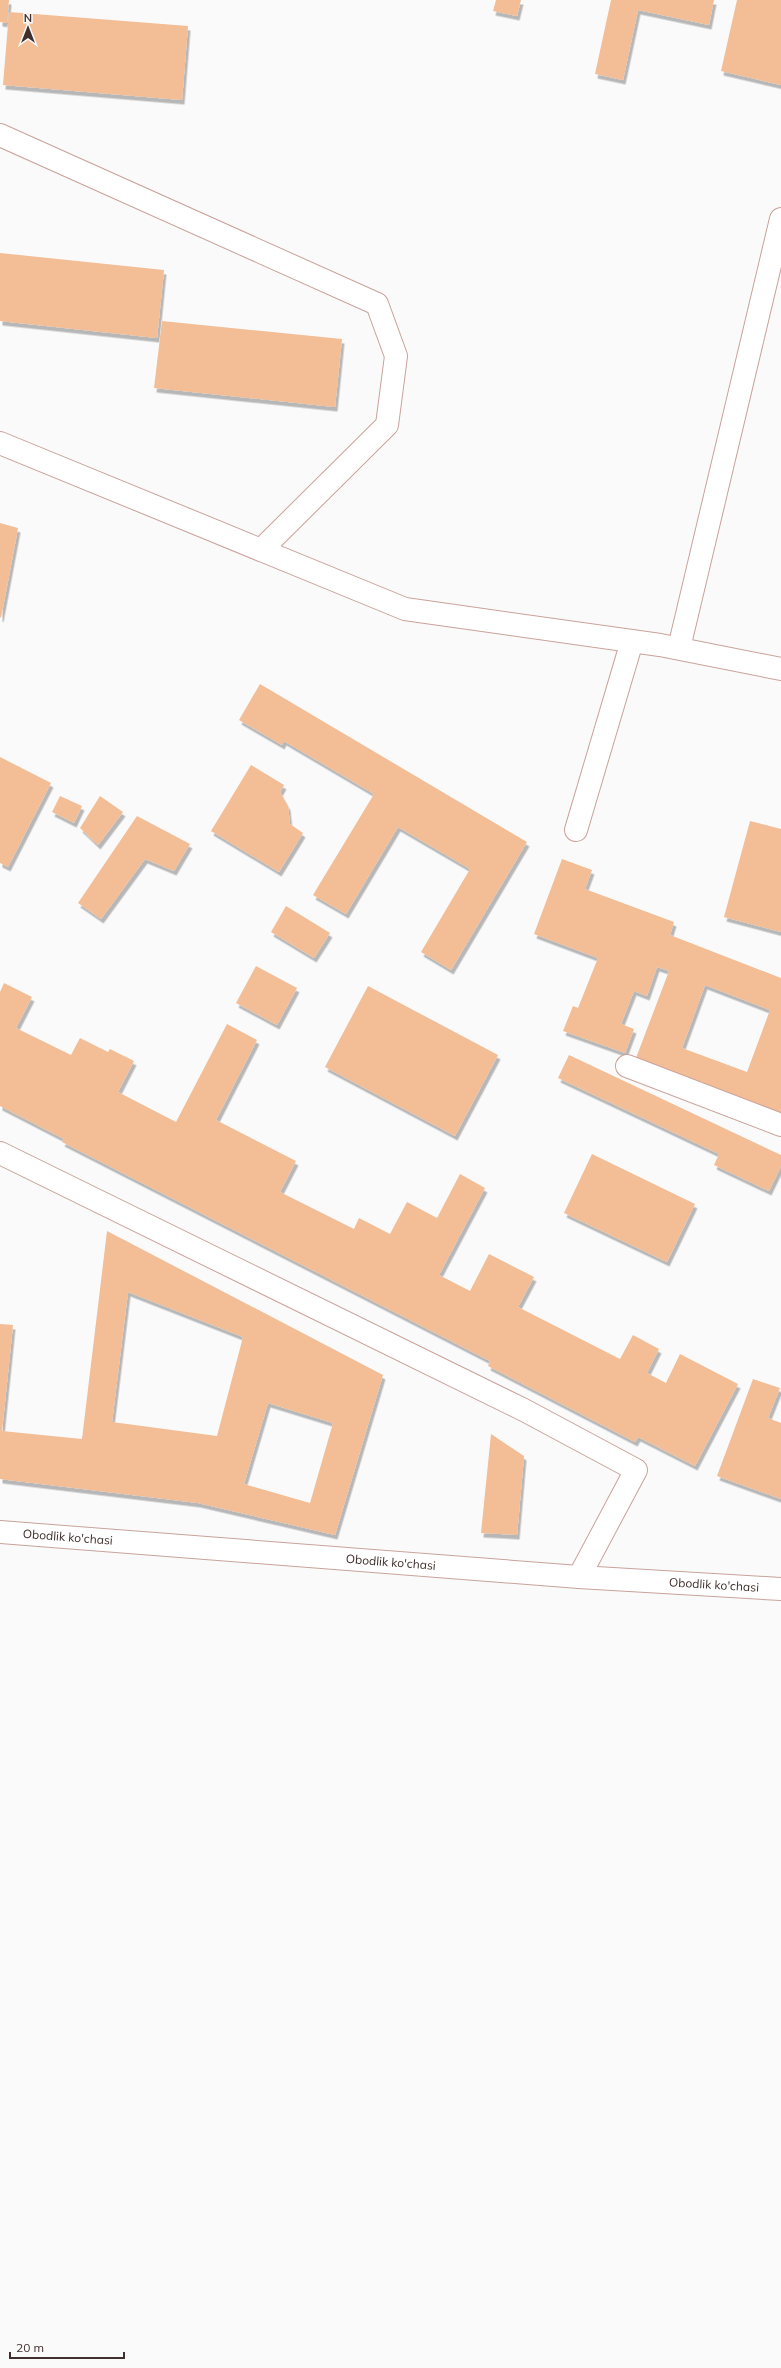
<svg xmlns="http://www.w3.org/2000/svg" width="781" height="2368" viewBox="0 0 781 2368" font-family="Mulish,sans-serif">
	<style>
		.building { fill: #f3bd95; fill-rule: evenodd; filter: url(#shadow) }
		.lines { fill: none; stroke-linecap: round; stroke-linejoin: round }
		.minor-casing { stroke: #c9a29b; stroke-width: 24 }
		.minor { stroke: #fff; stroke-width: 22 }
		.labels { text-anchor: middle; stroke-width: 3.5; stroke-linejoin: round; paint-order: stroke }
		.street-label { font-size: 12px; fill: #40302d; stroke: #fafafa }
	</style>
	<defs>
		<filter id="shadow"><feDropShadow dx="2.5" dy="4.5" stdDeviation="0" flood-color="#0004"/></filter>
	</defs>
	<rect width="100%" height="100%" fill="#fafafa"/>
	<g class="building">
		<polygon points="0,0 9,0 7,23 0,22"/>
		<polygon points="496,0 521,0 517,16 493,11"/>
		<polygon points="611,0 714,0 709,25 638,10 623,80 595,74"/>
		<polygon points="737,0 781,0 781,85 721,71"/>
		<polygon points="9,12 188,26 182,100 3,85"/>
		<polygon points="0,253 164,270 157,338 0,321"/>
		<polygon points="162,321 342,339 335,407 154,388"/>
		<polygon points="0,523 18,528 1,618 0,617"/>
		<polygon points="260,684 527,842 451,970 421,952 470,869 398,827 346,914 313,895 374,794 284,741 282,745 239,720"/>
		<polygon points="0,757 51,783 8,867 0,863"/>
		<polygon points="251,765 284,785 280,792 288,806 290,824 303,833 279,872 211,831"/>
		<polygon points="60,796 82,806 74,823 52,812"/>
		<polygon points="100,796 123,812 98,845 80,828"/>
		<polygon points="137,816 190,844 174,871 145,859 101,919 78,903"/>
		<polygon points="750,821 781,829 781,932 724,917"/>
		<path d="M562,859L592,870L585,889L674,922L670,935L781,978V1116L737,1099L738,1096L636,1058L669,971L657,967L647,996L634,991L621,1024L634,1029L625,1053L563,1031L573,1006L578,1008L598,958L534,934ZM705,985L770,1010L747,1072L682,1048Z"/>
		<polygon points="286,906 330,933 314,958 271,932"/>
		<polygon points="256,966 297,988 277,1025 236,1003"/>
		<polygon points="4,983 32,997 16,1028 71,1055 80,1038 108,1052 110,1049 134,1061 118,1092 176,1122 227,1024 257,1040 216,1120 296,1161 280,1192 354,1229 359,1218 390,1234 407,1202 437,1218 460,1174 485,1188 439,1275 470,1291 489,1254 534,1277 518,1307 620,1359 633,1335 659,1349 647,1373 666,1383 680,1354 738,1384 695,1466 638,1437 635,1442 488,1366 490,1361 62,1142 64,1139 0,1106 0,992"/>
		<polygon points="368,986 498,1055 455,1136 325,1067"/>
		<polygon points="569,1055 781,1155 781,1166 769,1191 714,1165 719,1154 558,1078"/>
		<polygon points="592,1154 695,1204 667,1262 564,1213"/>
		<path d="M107,1231L383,1375L335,1535L198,1503L0,1479V1324L13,1325L2,1431L82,1439ZM128,1292L243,1337L217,1436L112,1422ZM268,1403L333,1423L310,1503L244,1484Z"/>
		<polygon points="753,1379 780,1388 768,1418 781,1423 781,1499 717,1476"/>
		<polygon points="491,1434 524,1456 517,1535 481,1533"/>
	</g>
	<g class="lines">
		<defs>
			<g id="minor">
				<polyline points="0,135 377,304 396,356 387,425 261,550"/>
				<polyline points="0,443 405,609 660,645 781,669"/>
				<polyline points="679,648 781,219"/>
				<polyline points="576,830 632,641"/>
				<polyline points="627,1066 781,1125"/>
				<polyline points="0,1153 524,1410 636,1470 579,1577"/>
				<path id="s1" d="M0,1532L579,1577L781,1589"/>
			</g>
		</defs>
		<use href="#minor" class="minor-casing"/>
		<use href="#minor" class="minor"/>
	</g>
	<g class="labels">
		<g class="street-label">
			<text dy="4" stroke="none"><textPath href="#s1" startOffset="68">Obodlik ko'chasi</textPath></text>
			<text dy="4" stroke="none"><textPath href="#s1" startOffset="392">Obodlik ko'chasi</textPath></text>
			<text dy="4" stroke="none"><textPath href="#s1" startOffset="716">Obodlik ko'chasi</textPath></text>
		</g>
	</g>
	<g transform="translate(28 28)" stroke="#fafafa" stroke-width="3" paint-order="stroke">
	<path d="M0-3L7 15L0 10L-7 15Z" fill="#40302d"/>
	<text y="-6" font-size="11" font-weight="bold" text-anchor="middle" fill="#40302d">N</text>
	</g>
	<path d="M10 2352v6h114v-6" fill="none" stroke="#40302d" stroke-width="2"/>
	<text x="16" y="2352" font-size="12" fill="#40302d" stroke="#fafafa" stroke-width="3" paint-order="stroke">20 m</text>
</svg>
